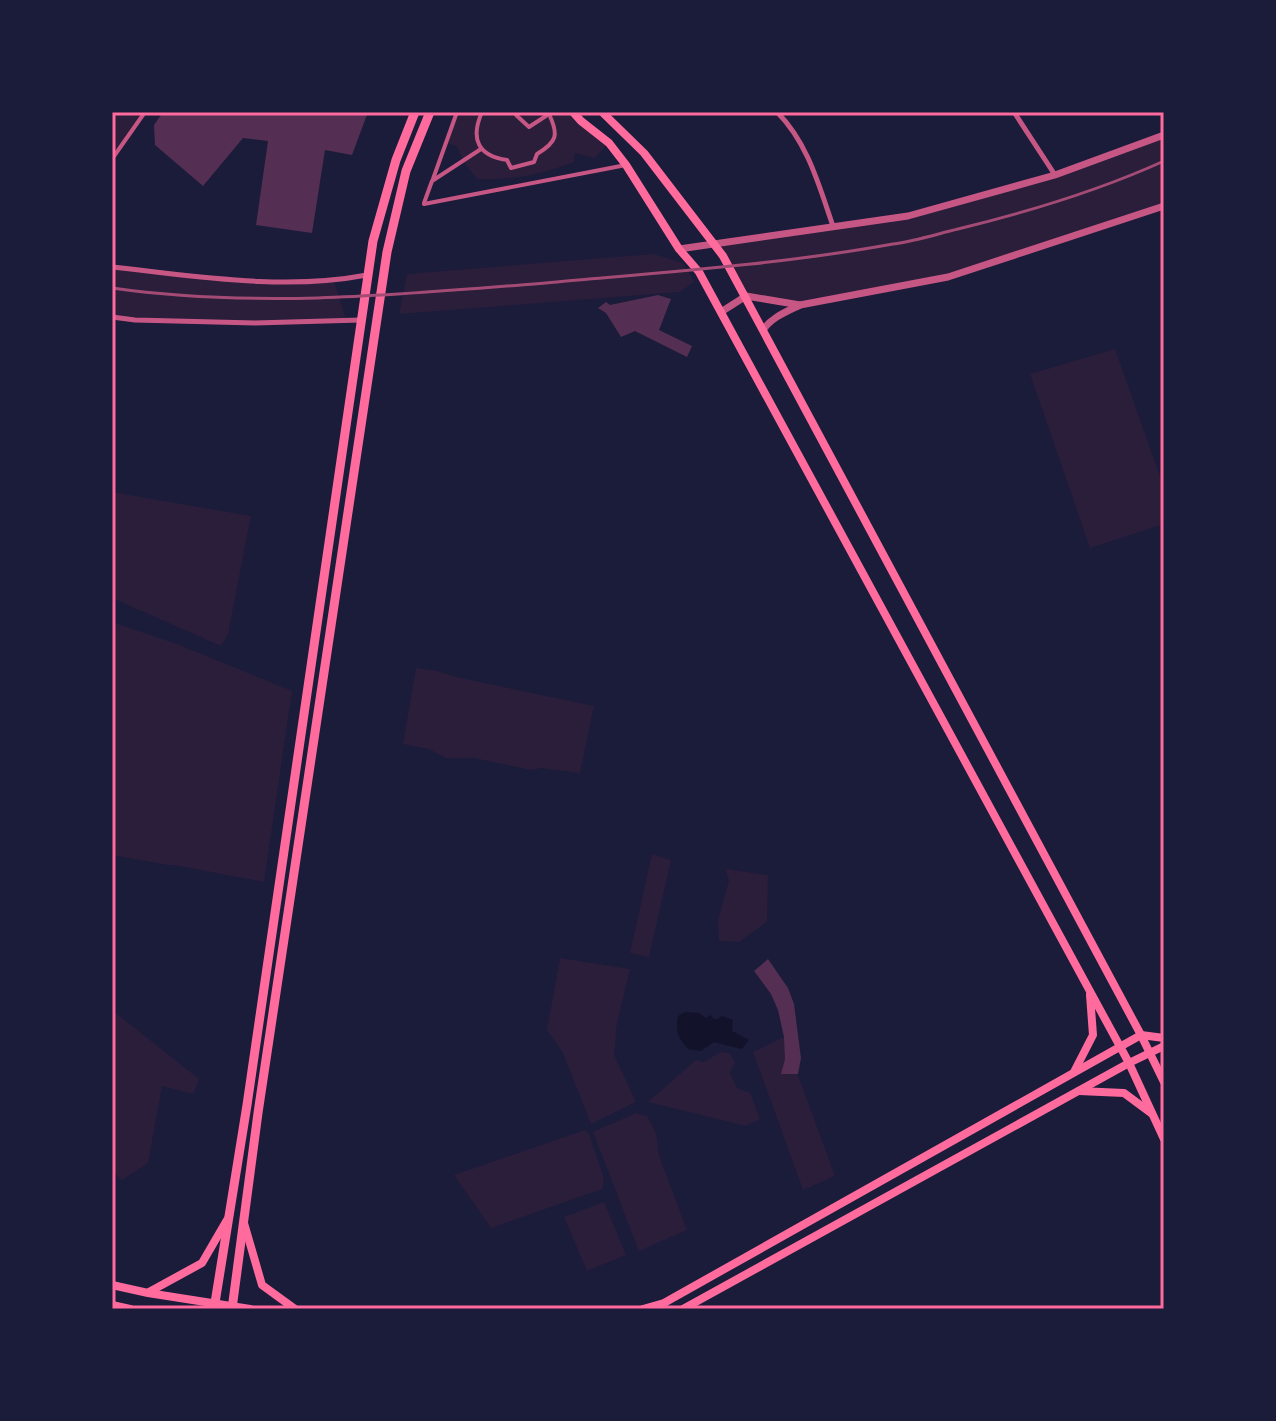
<svg xmlns="http://www.w3.org/2000/svg" width="1276" height="1421" viewBox="0 0 1276 1421" font-family="'DejaVu Sans',sans-serif">
	<style>
		.green { fill: #2a1e3b }
		.water { fill: #12122b }
		.building { fill: #542f53 }
		.lines { fill: none; stroke-linecap: round; stroke-linejoin: round }
		.pedestrian { stroke: #c65784; stroke-width: 4 }
		.minor { stroke: #c65784; stroke-width: 5 }
		.tertiary { stroke: #c65784; stroke-width: 7 }
		.secondary { stroke: #ff6b9d; stroke-width: 8 }
		.primary { stroke: #ff6b9d; stroke-width: 9 }
		.rail { stroke: #a44b75; stroke-width: 3 }
		.neatline { fill: none; stroke: #ff6b9d; stroke-width: 3 }
	</style>
	<rect width="100%" height="100%" fill="#1b1b3a"/>
	<g class="green">
		<polygon points="112,112 145,112 112,159"/>
		<path d="M457,112H573L609,143L595,158L574,153V162C542,174 511,181 477,179L463,161L457,146L446,143Z"/>
		<polygon points="1164,135 1164,205 948,277 800,305 746,296 713,245 908,216 1055,175"/>
		<polygon points="654,254 683,263 694,282 680,292 399,314 407,274"/>
		<polygon points="112,267 267,283 334,281 346,319 255,323 112,317"/>
		<polygon points="1115,349 1164,488 1164,524 1090,548 1030,374"/>
		<polygon points="112,492 251,516 228,634 221,646 112,598"/>
		<polygon points="112,622 177,644 292,691 264,882 174,865 168,865 112,855"/>
		<polygon points="416,668 437,671 456,677 594,706 580,773 541,768 531,770 474,758 446,758 429,749 403,744"/>
		<polygon points="652,854 671,860 649,957 630,953"/>
		<polygon points="725,869 768,875 767,922 739,942 719,941 718,920 729,880"/>
		<polygon points="560,958 630,969 617,1023 614,1055 636,1102 591,1124 563,1053 547,1030"/>
		<polygon points="112,1010 199,1079 193,1094 162,1086 148,1163 122,1180 112,1171"/>
		<polygon points="784,1037 835,1176 803,1190 753,1052"/>
		<polygon points="721,1052 729,1053 735,1062 730,1073 737,1088 750,1093 760,1119 746,1126 648,1102 696,1060 703,1062"/>
		<polygon points="636,1113 647,1116 656,1133 659,1156 687,1230 639,1251 593,1132"/>
		<polygon points="585,1130 589,1134 604,1178 602,1189 491,1228 454,1175"/>
		<polygon points="604,1202 626,1255 587,1271 564,1217"/>
	</g>
	<path class="water" d="M685,1012L699,1013L706,1018L711,1015L714,1019H717L722,1016L733,1020L732,1031L749,1040L742,1049L714,1042L701,1051L688,1049C678,1038 675,1031 678,1016Z"/>
	<g class="building">
		<polygon points="163,112 368,112 352,155 325,150 312,233 256,225 268,141 243,138 203,186 155,145 154,125"/>
		<polygon points="658,295 671,299 659,330 692,346 687,357 635,331 621,337 606,313 598,308 606,302 610,305"/>
		<polygon points="768,959 788,988 794,1004 801,1058 798,1074 781,1074 785,1059 784,1037 778,1010 771,994 754,971"/>
	</g>
	<g class="lines">
		<g class="pedestrian">
			<path d="M482,112C470,139 478,156 507,160L511,168L534,162L537,154C557,142 559,135 549,114"/>
			<polyline points="519,112 516,115 529,127 552,112"/>
			<polyline points="112,159 145,112"/>
			<polyline points="433,179 457,112"/>
			<polyline points="424,203 432,181 481,149"/>
			<polyline points="424,204 626,165"/>
		</g>
		<g class="minor">
			<path d="M777,112C808,143 819,186 833,226"/>
			<polyline points="1014,112 1055,175"/>
			<path d="M112,267C196,276 283,291 367,275"/>
			<polyline points="112,317 135,320 255,323 361,320"/>
		</g>
		<g class="tertiary">
			<polyline points="679,249 908,216 1055,175 1164,135"/>
			<polyline points="721,312 746,296 800,305 948,277 1164,206"/>
			<path d="M763,330C772,317 786,312 800,305"/>
		</g>
		<g class="secondary">
			<polyline points="573,112 581,121 609,143 626,165 679,249 699,272 1129,1063 1164,1139"/>
			<polyline points="602,112 644,153 723,256 1141,1035 1164,1082"/>
			<polyline points="1074,1072 1093,1035 1090,995"/>
			<polyline points="1079,1091 1124,1093 1151,1113"/>
			<polyline points="244,1223 262,1285 295,1309"/>
			<polyline points="112,1285 148,1293 250,1309"/>
			<polyline points="149,1292 202,1263 227,1220"/>
			<polyline points="112,1305 130,1309"/>
			<polyline points="643,1309 664,1303 1141,1035 1164,1038"/>
			<polyline points="683,1309 1129,1063 1164,1046"/>
		</g>
		<g class="primary">
			<polyline points="214,1309 247,1105 373,241 396,160 415,112"/>
			<polyline points="232,1309 258,1113 387,252 406,171 430,112"/>
		</g>
		<path class="rail" d="M112,288C260,309 409,294 557,282C669,272 783,264 893,244C915,241 937,234 958,229C1028,212 1098,191 1164,161"/>
	</g>
	<rect width="1276" height="1421" fill="none" stroke="#1b1b3a" stroke-width="228"/>
	<rect x="114" y="114" width="1048" height="1193" class="neatline"/>
</svg>
